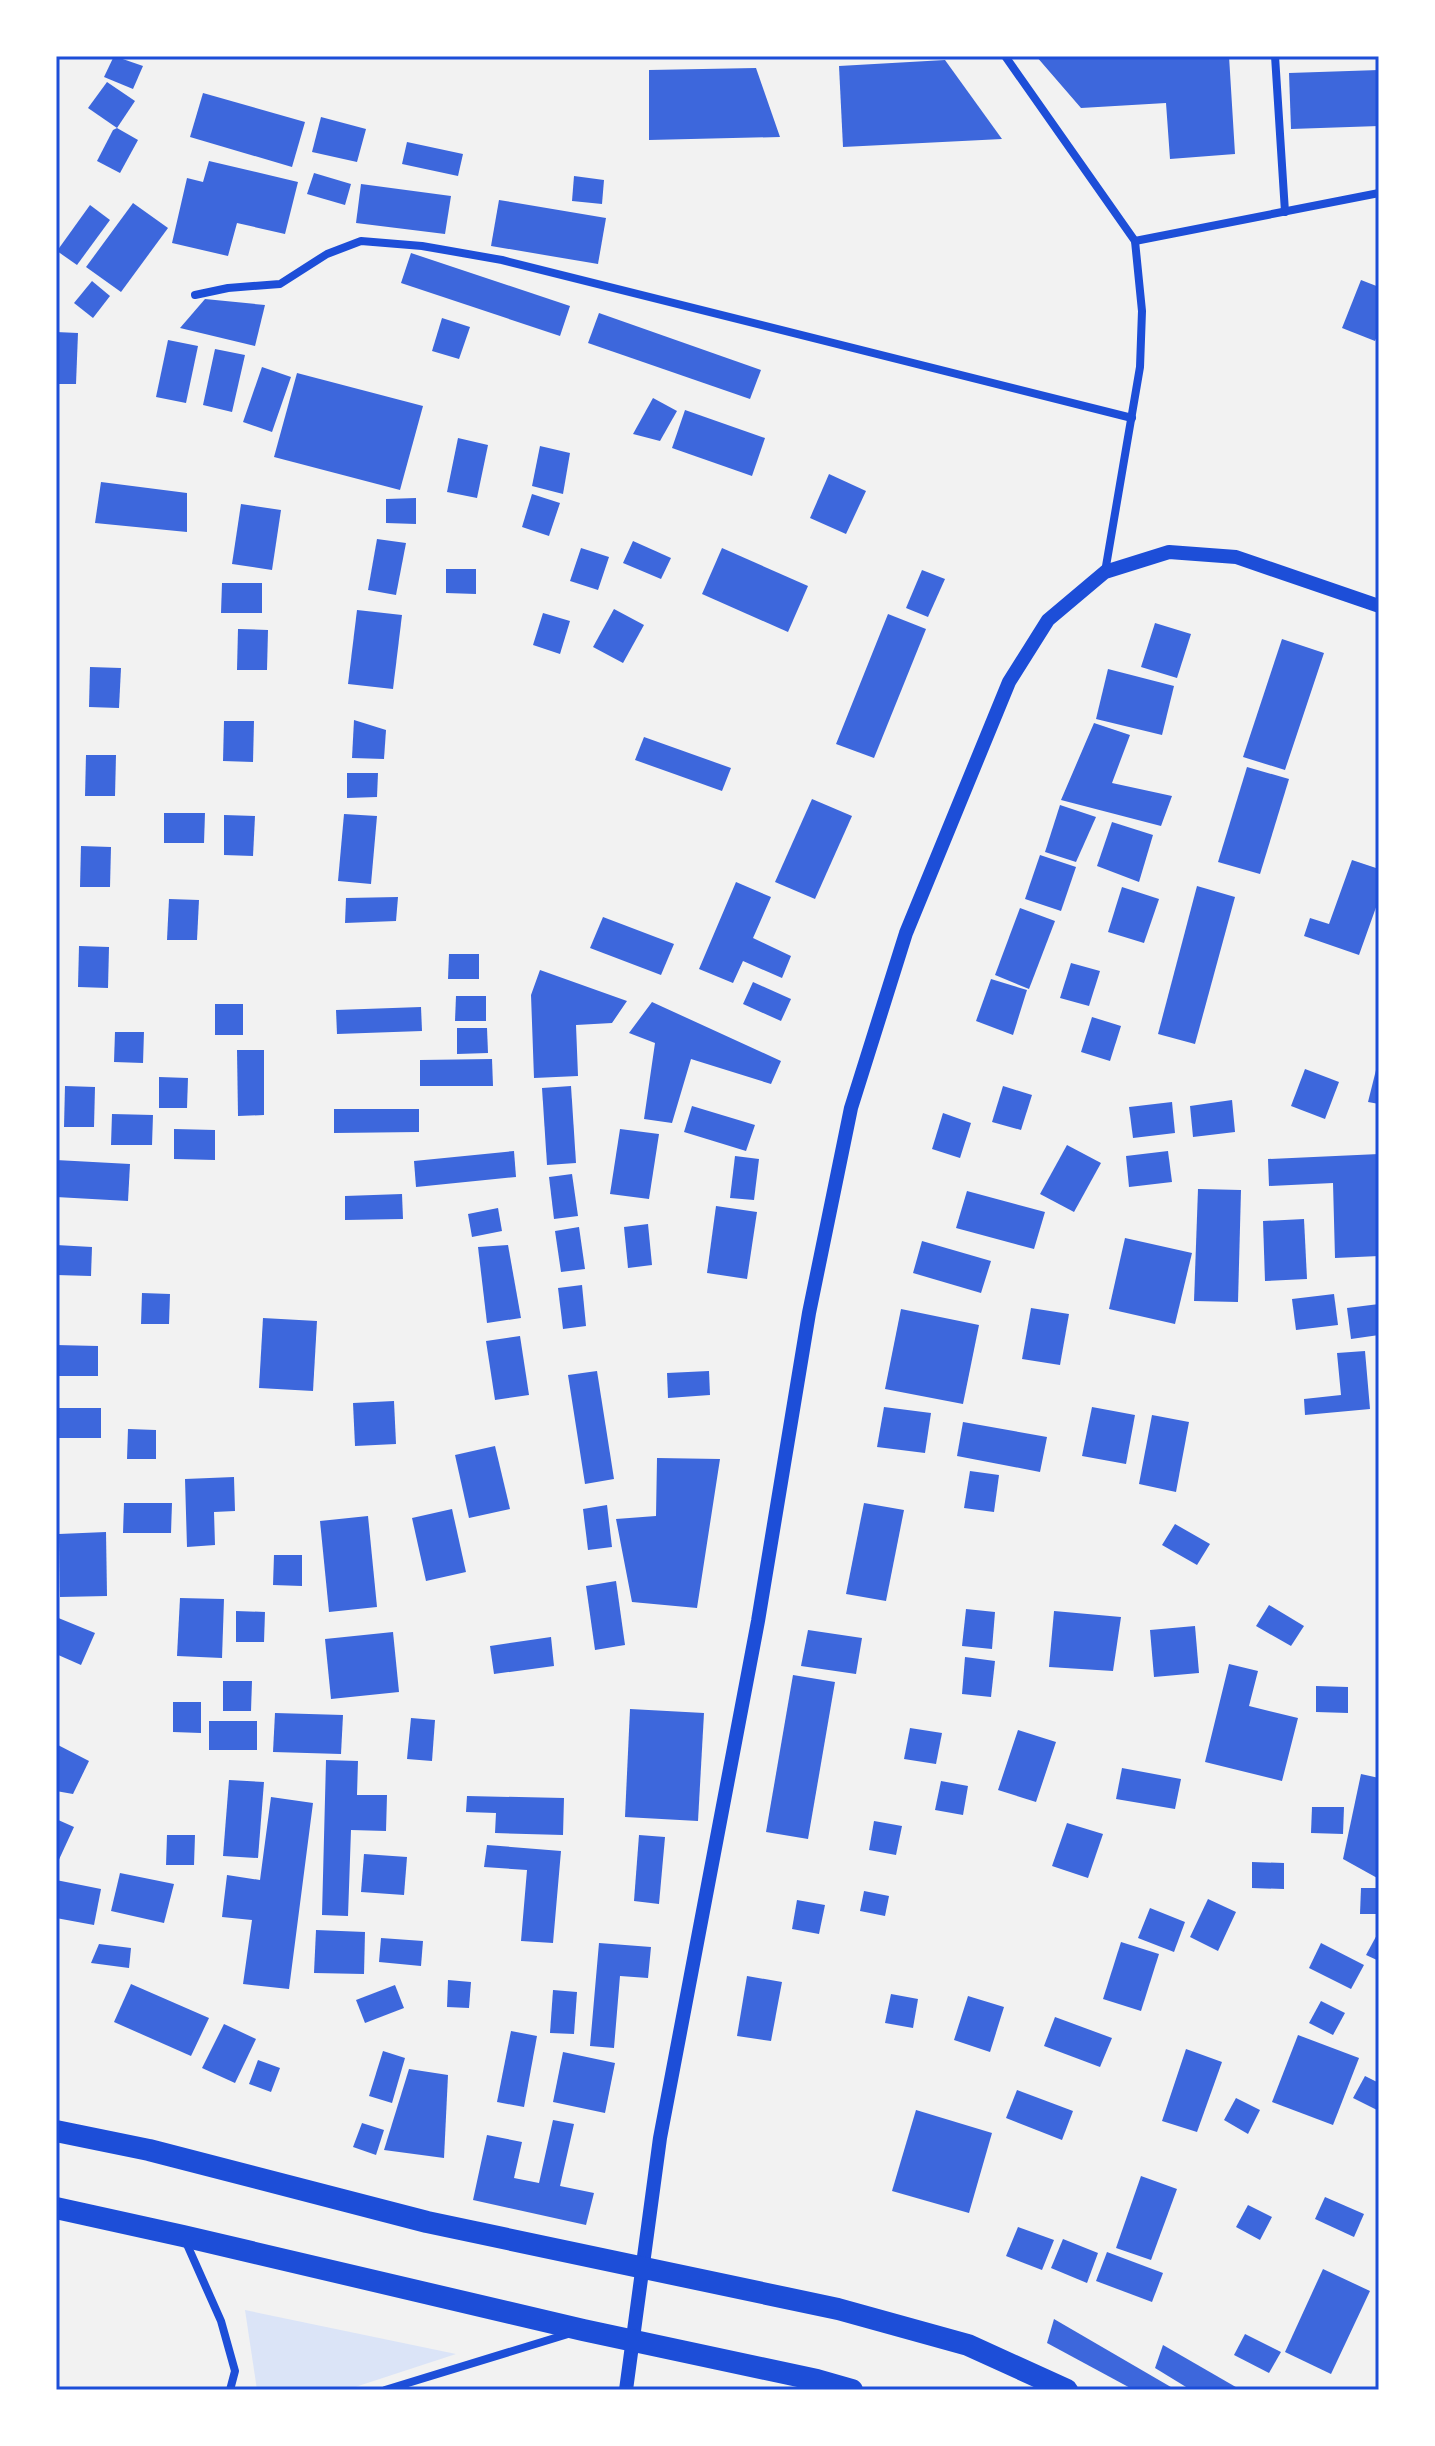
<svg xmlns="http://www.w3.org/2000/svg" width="1435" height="2446" viewBox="0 0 1435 2446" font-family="Commissioner,sans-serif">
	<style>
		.green { fill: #dbe4f7 }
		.building { fill: #3d67dc }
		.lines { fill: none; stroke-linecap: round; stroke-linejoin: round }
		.minor { stroke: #1d4ed8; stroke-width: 8 }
		.tertiary { stroke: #1d4ed8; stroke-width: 14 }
		.trunk { stroke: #1d4ed8; stroke-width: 22 }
		.neatline { fill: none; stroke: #1d4ed8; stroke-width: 3 }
	</style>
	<rect width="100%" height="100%" fill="#f2f2f2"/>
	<polygon class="green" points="245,2310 456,2354 346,2390 257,2390"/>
	<g class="building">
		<polygon points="114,56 143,66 133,89 104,77"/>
		<polygon points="1036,56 1229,56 1235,154 1170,159 1166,103 1081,108"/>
		<polygon points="945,60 1002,139 843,147 839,66"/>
		<polygon points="756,68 780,137 649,140 649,70"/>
		<polygon points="1379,70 1379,126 1291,129 1289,73"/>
		<polygon points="107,82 135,101 117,128 88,108"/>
		<polygon points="203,93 305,122 292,167 190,137"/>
		<polygon points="321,117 366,129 357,162 312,152"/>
		<polygon points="117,128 138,140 120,173 97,161 113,130"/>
		<polygon points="407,142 463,154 458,176 402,164"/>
		<polygon points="209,161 298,182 285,234 237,223 228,256 172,243 187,178 203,182"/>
		<polygon points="314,173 351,184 345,205 307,194"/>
		<polygon points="574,176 604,180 602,204 572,201"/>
		<polygon points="361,184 451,196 445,234 356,223"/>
		<polygon points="499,200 606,218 598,264 491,246"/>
		<polygon points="133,203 168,228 121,292 86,267"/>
		<polygon points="90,205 110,220 77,265 57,251"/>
		<polygon points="411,253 570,306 560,336 401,283"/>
		<polygon points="1361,280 1379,287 1379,332 1375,341 1342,328"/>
		<polygon points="92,281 110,296 93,318 74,303"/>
		<polygon points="205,299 265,305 255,346 180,328"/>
		<polygon points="599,313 761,370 750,399 588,343"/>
		<polygon points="442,318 470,327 459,359 432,351"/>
		<polygon points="56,332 78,333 76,384 56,384"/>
		<polygon points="168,340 198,346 186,403 156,397"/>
		<polygon points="215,349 245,355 232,412 203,405"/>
		<polygon points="262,367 291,377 272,432 243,422"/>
		<polygon points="297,373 423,406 400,490 274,457"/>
		<polygon points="653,398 677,411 660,441 633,434"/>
		<polygon points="685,410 765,438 752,476 672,448"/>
		<polygon points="458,438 488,445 477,498 447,492"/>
		<polygon points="540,446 570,453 563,494 532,486"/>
		<polygon points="829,474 866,491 846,534 810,518"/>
		<polygon points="101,482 187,493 187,532 95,523"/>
		<polygon points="532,494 560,503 549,536 522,527"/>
		<polygon points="416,498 416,524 386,523 386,499"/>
		<polygon points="241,504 281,510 272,570 232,564"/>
		<polygon points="377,539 406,543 396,595 368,590"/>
		<polygon points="633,541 671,558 661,579 623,563"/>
		<polygon points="581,548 609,557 598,590 570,581"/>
		<polygon points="722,548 808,586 788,632 702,594"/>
		<polygon points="446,569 476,569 476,594 446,593"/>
		<polygon points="922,570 945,579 928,617 906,608"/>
		<polygon points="222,583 262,583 262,613 221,613"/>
		<polygon points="614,609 644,625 623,663 593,647"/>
		<polygon points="357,610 402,615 393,689 348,684"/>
		<polygon points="543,613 570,621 560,654 533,645"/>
		<polygon points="888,614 926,629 874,758 836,744"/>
		<polygon points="1155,623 1191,634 1177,678 1141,667"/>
		<polygon points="238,629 268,630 267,670 237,670"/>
		<polygon points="1282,639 1324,653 1285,770 1243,757"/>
		<polygon points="90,667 121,668 119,708 89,707"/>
		<polygon points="1108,669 1174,686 1162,735 1096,719"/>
		<polygon points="354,720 386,730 384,759 352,758"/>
		<polygon points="224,721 254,721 253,762 223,761"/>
		<polygon points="1094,723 1130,735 1112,783 1172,796 1161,826 1061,800"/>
		<polygon points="644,737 731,768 722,791 635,760"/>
		<polygon points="86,755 116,755 115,796 85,796"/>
		<polygon points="1247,767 1289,779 1260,874 1218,862"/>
		<polygon points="347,773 378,773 377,797 347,798"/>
		<polygon points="812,799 852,816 815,899 775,882"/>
		<polygon points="1060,805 1096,817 1076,862 1045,852"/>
		<polygon points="164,813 205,813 204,843 164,843"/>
		<polygon points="344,814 377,816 371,884 338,881"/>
		<polygon points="224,815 255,816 253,856 224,855"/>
		<polygon points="1112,822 1153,835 1139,882 1097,866"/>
		<polygon points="81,846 111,847 110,887 80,887"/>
		<polygon points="1040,855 1076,867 1061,911 1025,899"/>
		<polygon points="1352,860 1379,869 1379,899 1359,955 1304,936 1310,918 1329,924"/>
		<polygon points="736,882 771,897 753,938 791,956 782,978 743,961 733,983 699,969"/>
		<polygon points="1197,886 1235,897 1195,1044 1158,1034"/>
		<polygon points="1122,887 1159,899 1144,943 1108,932"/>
		<polygon points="398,897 396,921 345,923 346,898"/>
		<polygon points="169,899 199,900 197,940 167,940"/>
		<polygon points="1020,908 1055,921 1029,989 995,975"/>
		<polygon points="603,917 674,944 661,975 590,948"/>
		<polygon points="79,946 109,947 108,988 78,987"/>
		<polygon points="449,954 479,954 479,979 448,979"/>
		<polygon points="1071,963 1100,971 1089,1006 1060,998"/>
		<polygon points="540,970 627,1001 612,1023 576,1025 578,1076 534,1078 531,995"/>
		<polygon points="991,979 1027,990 1013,1035 976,1021"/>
		<polygon points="753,982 791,999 781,1021 743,1004"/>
		<polygon points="456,996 486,996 486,1021 455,1021"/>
		<polygon points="652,1002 781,1061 771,1084 691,1059 672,1123 644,1119 655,1043 629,1033"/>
		<rect x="215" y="1004" width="28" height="31"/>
		<polygon points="421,1007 422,1031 337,1034 336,1010"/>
		<polygon points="1092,1017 1121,1026 1110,1061 1081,1052"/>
		<polygon points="457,1028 487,1028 488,1053 457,1054"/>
		<polygon points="115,1032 144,1032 143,1063 114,1062"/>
		<polygon points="237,1050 264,1050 264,1115 238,1116"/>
		<polygon points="492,1059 493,1086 420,1086 420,1060"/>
		<polygon points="1378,1062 1379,1062 1379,1104 1368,1102"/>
		<polygon points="1305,1069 1339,1082 1325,1119 1291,1106"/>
		<polygon points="159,1077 188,1078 187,1108 159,1108"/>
		<polygon points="65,1086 95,1087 94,1127 64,1127"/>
		<polygon points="571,1086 576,1163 547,1165 542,1088"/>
		<polygon points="1003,1086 1032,1095 1021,1130 992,1122"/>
		<polygon points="1232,1100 1235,1132 1193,1137 1190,1106"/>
		<polygon points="1172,1102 1175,1133 1133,1138 1129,1107"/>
		<polygon points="692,1106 755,1125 746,1151 684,1132"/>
		<polygon points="334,1109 419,1109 419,1132 334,1133"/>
		<polygon points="943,1113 971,1123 960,1158 932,1149"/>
		<polygon points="112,1114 153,1115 152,1145 111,1145"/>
		<polygon points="174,1129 215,1130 215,1160 174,1159"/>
		<polygon points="620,1129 659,1134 649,1199 610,1194"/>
		<polygon points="1067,1145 1101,1163 1074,1212 1040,1194"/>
		<polygon points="514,1151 516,1177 416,1187 414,1161"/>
		<polygon points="1168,1151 1172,1182 1129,1187 1126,1156"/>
		<polygon points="1379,1154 1379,1256 1335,1258 1333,1183 1269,1186 1268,1159"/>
		<polygon points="735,1156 759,1159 754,1200 730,1198"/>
		<polygon points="56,1160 130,1164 128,1201 56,1197"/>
		<polygon points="572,1174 578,1216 554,1219 549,1177"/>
		<polygon points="1198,1189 1241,1190 1238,1302 1194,1301"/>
		<polygon points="967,1191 1045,1212 1034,1249 956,1228"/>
		<polygon points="402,1194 403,1219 345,1220 345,1196"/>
		<polygon points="716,1206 757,1212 747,1279 707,1273"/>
		<polygon points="498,1208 502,1231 472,1237 468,1214"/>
		<polygon points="1304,1219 1307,1279 1265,1281 1263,1221"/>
		<polygon points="648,1224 652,1265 628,1268 624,1227"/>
		<polygon points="579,1227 585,1269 561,1272 555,1231"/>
		<polygon points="1125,1238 1192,1253 1175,1324 1109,1309"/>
		<polygon points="922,1241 991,1261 981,1293 913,1273"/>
		<polygon points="56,1245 92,1247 91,1276 56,1275"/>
		<polygon points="508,1245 521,1318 487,1323 478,1247"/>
		<polygon points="582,1285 586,1326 563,1329 558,1288"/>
		<polygon points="142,1293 170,1294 169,1324 141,1324"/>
		<polygon points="1334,1294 1338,1325 1296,1330 1292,1299"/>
		<polygon points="1379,1304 1379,1335 1351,1339 1347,1308"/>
		<polygon points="1031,1308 1069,1314 1060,1365 1022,1359"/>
		<polygon points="901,1309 979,1325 963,1404 885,1389"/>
		<polygon points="263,1318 317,1321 313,1391 259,1388"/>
		<polygon points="520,1336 529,1395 495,1400 486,1341"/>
		<polygon points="56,1345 98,1346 98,1376 56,1376"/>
		<polygon points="1365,1351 1370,1409 1305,1415 1304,1399 1341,1395 1337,1353"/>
		<polygon points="597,1371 614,1479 585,1484 568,1375"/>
		<polygon points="709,1371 710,1395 668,1398 667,1373"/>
		<polygon points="394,1401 396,1444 355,1446 353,1403"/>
		<polygon points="884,1407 931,1413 925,1453 877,1447"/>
		<polygon points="1092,1407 1135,1415 1126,1464 1082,1456"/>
		<rect x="56" y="1408" width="45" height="30"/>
		<polygon points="1152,1415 1189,1422 1176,1492 1139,1484"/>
		<polygon points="963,1422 1047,1437 1040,1472 957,1456"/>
		<polygon points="128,1429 156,1430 156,1459 127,1459"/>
		<polygon points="495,1446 510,1509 469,1518 455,1455"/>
		<polygon points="657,1458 720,1459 697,1608 632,1602 616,1519 656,1516"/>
		<polygon points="970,1471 999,1475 994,1512 964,1508"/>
		<polygon points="234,1477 235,1511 214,1512 215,1545 187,1547 185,1479"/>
		<polygon points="124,1503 172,1503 171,1533 123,1533"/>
		<polygon points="864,1503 904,1510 886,1601 846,1594"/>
		<polygon points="607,1505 612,1547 588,1550 583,1509"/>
		<polygon points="452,1509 466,1572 426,1581 412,1518"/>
		<polygon points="368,1516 377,1607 329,1612 320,1521"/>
		<polygon points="1175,1524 1210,1544 1197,1565 1162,1545"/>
		<polygon points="106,1532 107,1596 60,1597 59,1534"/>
		<polygon points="274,1555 302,1555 302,1586 273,1585"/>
		<polygon points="616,1581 625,1645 595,1650 586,1586"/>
		<polygon points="180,1598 224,1599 222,1658 177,1656"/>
		<polygon points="1269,1605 1304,1626 1291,1646 1256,1626"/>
		<polygon points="966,1609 995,1612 992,1649 962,1646"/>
		<polygon points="236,1611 265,1612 264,1642 236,1642"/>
		<polygon points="1054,1611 1121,1617 1113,1671 1049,1667"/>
		<polygon points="56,1617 95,1633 81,1665 56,1654"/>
		<polygon points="1195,1626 1199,1673 1154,1677 1150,1630"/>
		<polygon points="808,1630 862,1638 856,1674 801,1666"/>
		<polygon points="393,1632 399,1692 331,1699 325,1639"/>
		<polygon points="551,1637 554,1666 494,1674 490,1646"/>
		<polygon points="965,1657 995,1661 991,1697 962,1694"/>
		<polygon points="1229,1664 1258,1671 1249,1706 1298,1718 1282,1781 1205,1762"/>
		<polygon points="793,1675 835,1682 808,1839 766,1832"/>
		<polygon points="223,1681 252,1681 251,1711 223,1711"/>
		<polygon points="1316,1686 1348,1687 1348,1713 1316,1712"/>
		<polygon points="173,1702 201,1702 201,1733 173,1732"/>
		<polygon points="630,1709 704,1713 698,1821 625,1817"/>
		<polygon points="275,1713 343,1715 341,1754 273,1752"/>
		<polygon points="411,1718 435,1720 432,1761 407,1759"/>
		<rect x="209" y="1721" width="48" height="29"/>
		<polygon points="910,1728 942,1733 936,1764 904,1759"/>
		<polygon points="1018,1730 1056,1742 1036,1802 998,1790"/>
		<polygon points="56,1744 89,1761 73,1794 56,1791"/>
		<polygon points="326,1760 358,1761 357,1795 387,1795 386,1831 351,1830 348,1916 322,1915"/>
		<polygon points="1122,1768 1181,1779 1175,1809 1116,1799"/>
		<polygon points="1361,1774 1379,1778 1379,1879 1343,1859"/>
		<polygon points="229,1780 264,1782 258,1858 223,1856"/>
		<polygon points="941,1781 968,1786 963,1815 935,1810"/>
		<polygon points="467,1796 564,1798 563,1835 495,1833 496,1813 466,1812"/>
		<polygon points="271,1797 313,1803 289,1989 243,1984 252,1920 222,1917 227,1875 260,1880"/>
		<polygon points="1312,1807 1344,1807 1343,1834 1311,1833"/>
		<polygon points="56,1819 74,1827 56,1866"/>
		<polygon points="874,1821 902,1826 896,1855 869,1850"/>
		<polygon points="1067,1823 1103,1834 1088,1878 1052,1866"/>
		<polygon points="167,1835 195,1835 194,1865 166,1865"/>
		<polygon points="639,1835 665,1837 659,1904 634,1901"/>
		<polygon points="487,1845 561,1851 553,1943 521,1941 527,1870 484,1867"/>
		<polygon points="364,1854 407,1857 404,1895 361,1892"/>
		<polygon points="1252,1862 1284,1863 1284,1889 1252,1888"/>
		<polygon points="120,1873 174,1884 164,1923 111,1911"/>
		<polygon points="56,1880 101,1889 94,1925 56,1918"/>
		<polygon points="1361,1888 1379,1888 1379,1914 1360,1914"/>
		<polygon points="864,1891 889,1896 885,1916 860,1911"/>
		<polygon points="1208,1899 1236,1912 1218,1951 1190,1937"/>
		<polygon points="797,1900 825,1905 819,1934 792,1929"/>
		<polygon points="1150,1908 1185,1922 1174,1952 1138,1938"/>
		<polygon points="316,1930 365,1932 364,1974 314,1973"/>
		<polygon points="1379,1931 1379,1961 1366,1955"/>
		<polygon points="381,1938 423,1941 421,1966 379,1962"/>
		<polygon points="1121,1942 1159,1954 1141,2011 1103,1999"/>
		<polygon points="599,1943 651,1947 648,1978 620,1976 614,2048 590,2046"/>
		<polygon points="1321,1943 1364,1965 1351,1989 1309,1968"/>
		<polygon points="99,1944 131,1948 129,1968 91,1963"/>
		<polygon points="747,1976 782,1982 771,2041 737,2036"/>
		<polygon points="448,1980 471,1982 469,2008 447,2007"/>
		<polygon points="131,1984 209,2018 191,2056 114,2022"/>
		<polygon points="395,1985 404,2008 365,2023 356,2000"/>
		<polygon points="553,1990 577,1992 574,2034 550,2033"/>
		<polygon points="891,1994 918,1999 913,2028 885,2023"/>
		<polygon points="968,1996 1004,2007 990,2052 954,2040"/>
		<polygon points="1321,2001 1345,2013 1333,2035 1309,2023"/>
		<polygon points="1055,2017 1112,2038 1100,2067 1044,2046"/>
		<polygon points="224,2024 256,2039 235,2083 202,2068"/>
		<polygon points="511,2031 537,2036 524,2107 497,2102"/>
		<polygon points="1298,2035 1359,2058 1333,2125 1272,2102"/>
		<polygon points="1186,2049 1222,2062 1197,2132 1162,2121"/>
		<polygon points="383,2051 405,2058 392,2103 369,2096"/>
		<polygon points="563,2052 615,2063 605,2113 553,2102"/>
		<polygon points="258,2060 280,2068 271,2092 249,2084"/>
		<polygon points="409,2069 448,2075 444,2158 384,2150"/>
		<polygon points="1365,2076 1379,2083 1379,2106 1377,2110 1353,2098"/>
		<polygon points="1017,2090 1073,2111 1062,2140 1006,2118"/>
		<polygon points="1236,2098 1260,2110 1248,2134 1224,2120"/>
		<polygon points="916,2110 992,2133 969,2213 892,2191"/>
		<polygon points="553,2120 574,2124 560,2186 594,2193 586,2225 473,2200 487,2135 522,2142 514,2178 539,2183"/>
		<polygon points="362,2123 384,2130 376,2155 353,2147"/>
		<polygon points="1141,2176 1177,2189 1151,2260 1116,2248"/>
		<polygon points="1325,2197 1364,2214 1354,2237 1315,2219"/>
		<polygon points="1248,2205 1272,2217 1260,2240 1236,2227"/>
		<polygon points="1018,2227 1054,2240 1042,2270 1006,2256"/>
		<polygon points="1063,2239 1098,2253 1087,2283 1051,2268"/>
		<polygon points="1107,2252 1163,2273 1152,2302 1096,2281"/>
		<polygon points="1323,2269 1370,2291 1331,2374 1285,2352"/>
		<polygon points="1054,2319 1176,2390 1134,2390 1047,2343"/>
		<polygon points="1245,2334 1281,2352 1269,2373 1234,2355"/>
		<polygon points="1163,2345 1241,2390 1191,2390 1155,2368"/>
	</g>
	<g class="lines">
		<g class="minor">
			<polyline points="1005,56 1135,241 1142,311 1140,367 1105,572"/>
			<polyline points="1275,56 1285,212"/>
			<polyline points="1135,241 1379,193"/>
			<polyline points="195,295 228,288 280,284 327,254 361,241 422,246 502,260 1132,418"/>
			<polyline points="185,2240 221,2321 235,2371 230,2390"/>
			<polyline points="385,2390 568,2334"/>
		</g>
		<polyline class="tertiary" points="626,2390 660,2138 758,1621 809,1313 851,1108 906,933 1009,682 1048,620 1105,572 1169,552 1236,557 1379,606"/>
		<g class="trunk">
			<polyline points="56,2131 149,2150 427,2222 838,2309 968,2345 1067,2390"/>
			<polyline points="56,2208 183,2236 583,2330 817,2380 852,2390"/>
		</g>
	</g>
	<rect width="1435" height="2446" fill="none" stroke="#ffffff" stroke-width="116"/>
	<rect x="58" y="58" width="1319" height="2330" class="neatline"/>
</svg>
